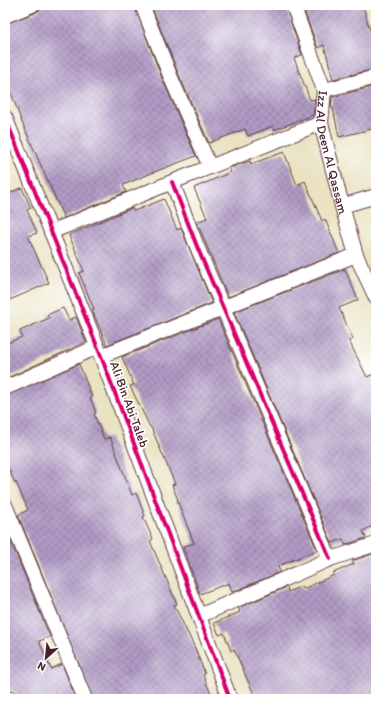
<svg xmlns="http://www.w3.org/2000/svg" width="381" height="704" viewBox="0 0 381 704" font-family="Itim,sans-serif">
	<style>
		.building { fill: url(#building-cross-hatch) }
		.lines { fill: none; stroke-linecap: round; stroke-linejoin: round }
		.street-casing { stroke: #623c42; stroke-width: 16 }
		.street { stroke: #fff; stroke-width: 14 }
		.cycleway-casing { stroke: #fff; stroke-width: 6 }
		.cycleway { stroke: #d6006c; stroke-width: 4 }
		.labels { text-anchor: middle; stroke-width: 3.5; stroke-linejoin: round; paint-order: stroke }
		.street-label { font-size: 13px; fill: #4a1f2b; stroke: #fff }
	</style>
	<defs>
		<pattern id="building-cross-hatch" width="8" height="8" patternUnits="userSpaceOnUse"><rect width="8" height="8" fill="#b19bc5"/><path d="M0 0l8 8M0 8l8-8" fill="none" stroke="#927ea0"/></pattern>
	</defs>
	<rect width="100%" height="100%" fill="#fff"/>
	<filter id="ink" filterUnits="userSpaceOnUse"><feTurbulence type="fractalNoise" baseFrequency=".025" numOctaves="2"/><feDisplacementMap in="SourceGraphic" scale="8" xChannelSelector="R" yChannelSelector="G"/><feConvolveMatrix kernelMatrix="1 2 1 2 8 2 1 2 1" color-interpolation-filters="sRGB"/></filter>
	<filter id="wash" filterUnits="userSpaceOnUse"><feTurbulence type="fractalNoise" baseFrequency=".012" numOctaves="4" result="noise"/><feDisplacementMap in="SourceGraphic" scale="16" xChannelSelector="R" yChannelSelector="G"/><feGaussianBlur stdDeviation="0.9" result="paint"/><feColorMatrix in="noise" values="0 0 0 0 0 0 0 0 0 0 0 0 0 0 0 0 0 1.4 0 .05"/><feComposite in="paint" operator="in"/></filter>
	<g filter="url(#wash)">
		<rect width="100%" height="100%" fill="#e9e3c2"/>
		<g id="blocks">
			<g class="building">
				<polygon points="40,5 134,5 163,81 196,156 154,172 123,185 126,192 64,218 21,120 5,76 5,24 35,13 39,10"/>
				<polygon points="160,5 285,5 302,55 294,58 310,100 315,99 313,115 274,130 273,126 248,136 245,129 209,143 179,75 152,8"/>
				<polygon points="302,5 363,5 376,52 376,69 333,79 324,45 318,48"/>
				<polygon points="376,86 376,128 339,137 333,108 331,108 332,97"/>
				<polygon points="284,152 297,185 305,181 322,221 325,219 339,253 228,297 197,222 207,218 194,188 231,172 229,168 250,161 251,164"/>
				<polygon points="22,188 31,208 27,210 37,233 28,236 49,283 5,302 5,195"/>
				<polygon points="164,199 177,230 181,228 212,303 107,345 92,310 94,309 79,273 84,271 69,235 132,208 134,211"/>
				<polygon points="345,269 358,300 339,308 353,339 349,341 367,377 376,373 376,524 363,531 366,538 345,545 343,539 332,543 234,312"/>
				<polygon points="63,308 69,320 76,317 86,342 5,379 5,344 22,337 20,331 49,318 47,315"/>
				<polygon points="218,319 317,550 278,566 280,572 232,592 229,583 200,594 183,547 194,543 177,500 178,500 172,485 175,484 151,427 150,427 130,386 134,385 122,357"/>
				<polygon points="79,364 92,397 90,397 96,413 94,414 104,439 110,437 132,495 136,493 145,516 143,517 153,539 150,541 177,604 174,605 195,648 205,674 203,675 213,699 93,699 18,515 28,510 16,482 15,483 5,461 5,396"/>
				<polygon points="5,527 50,637 39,641 51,669 62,664 76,699 17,699 13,690 5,694"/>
				<polygon points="373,554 376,561 376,699 256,699 234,649 231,651 224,633 219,635 214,623 240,612 238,608 287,587 288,592 302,586 303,589 334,575 333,573 354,564 352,561"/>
			</g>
		</g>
	</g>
	<g filter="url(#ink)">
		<use href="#blocks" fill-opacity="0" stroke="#623c42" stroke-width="1"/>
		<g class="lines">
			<defs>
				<g id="street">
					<polyline points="142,5 171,78 210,167"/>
					<path id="s1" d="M293,5L324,90L321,123L342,206L356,255L376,298"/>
					<polyline points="5,16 32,5"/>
					<polyline points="324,90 376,77"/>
					<polyline points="5,117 101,356 230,699"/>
					<polyline points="172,182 198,249 330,559"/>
					<polyline points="342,206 376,196"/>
					<polyline points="51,232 172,182 321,123"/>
					<polyline points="101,356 356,255"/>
					<polyline points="5,388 97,347"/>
					<polyline points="5,505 85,699"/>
					<polyline points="199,616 330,559 376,544"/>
				</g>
			</defs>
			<use href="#street" class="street-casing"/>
			<use href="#street" class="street"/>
			<defs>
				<g id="cycleway">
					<polyline points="5,117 101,356 230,699"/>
					<polyline points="172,182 198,249 330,559"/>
				</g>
			</defs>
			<use href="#cycleway" class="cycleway-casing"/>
			<use href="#cycleway" class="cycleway"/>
		</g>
	</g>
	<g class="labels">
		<g class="street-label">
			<text dy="5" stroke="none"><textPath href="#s1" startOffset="154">Izz Al Deen Al Qassam</textPath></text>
			<text transform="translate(130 404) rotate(70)" y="5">Ali Bin Abi Taleb</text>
		</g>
	</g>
	<rect width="381" height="704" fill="none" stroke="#fff" stroke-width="20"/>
	<g transform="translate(46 658) rotate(207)" stroke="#ffffff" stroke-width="3" paint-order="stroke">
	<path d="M0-3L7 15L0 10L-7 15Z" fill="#4a1f2b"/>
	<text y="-6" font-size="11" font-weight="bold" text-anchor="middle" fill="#4a1f2b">N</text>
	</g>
</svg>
